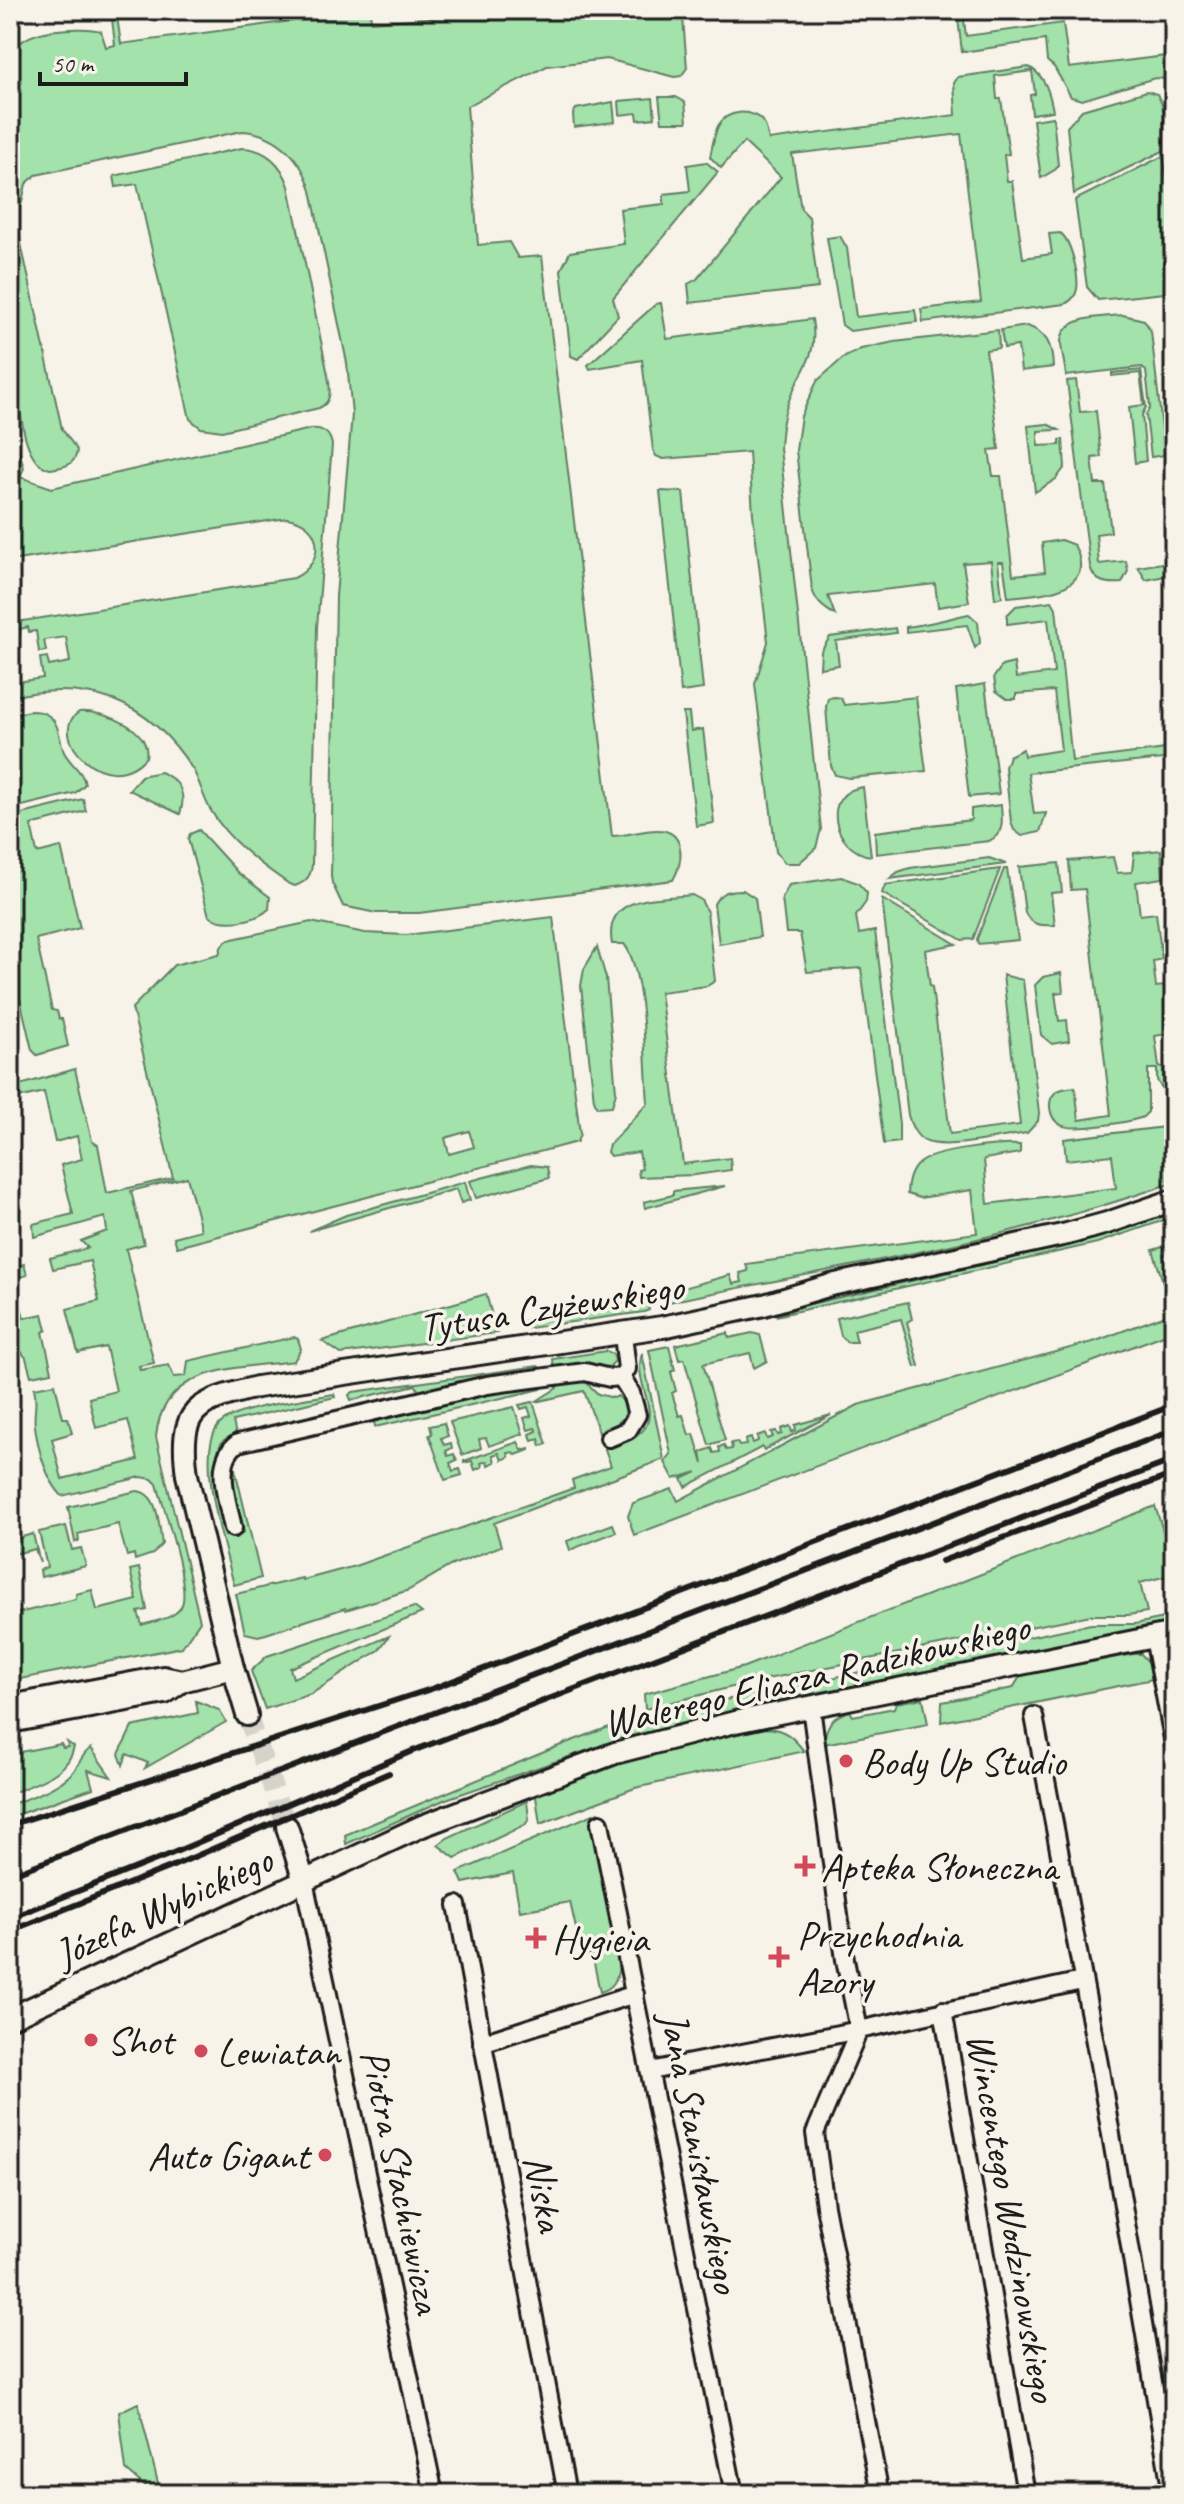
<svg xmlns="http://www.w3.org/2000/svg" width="1184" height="2504" viewBox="0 0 1184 2504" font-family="Caveat,sans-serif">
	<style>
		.green { fill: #a3e2ab; stroke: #607f64; stroke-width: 2; fill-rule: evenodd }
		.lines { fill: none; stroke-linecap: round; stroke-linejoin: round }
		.tertiary-tunnel { stroke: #d6d3c9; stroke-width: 20; stroke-dasharray: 20 10; stroke-linecap: butt }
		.minor-casing { stroke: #1c1c1c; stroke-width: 22 }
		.tertiary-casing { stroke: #1c1c1c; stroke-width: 26 }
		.minor { stroke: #f7f3e8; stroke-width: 16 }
		.tertiary { stroke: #f7f3e8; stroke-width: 20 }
		.rail { stroke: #1c1c1c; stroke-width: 6 }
		.poi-dot { fill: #d1495b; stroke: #f7f3e8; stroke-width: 3 }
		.labels { text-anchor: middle; stroke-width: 7; stroke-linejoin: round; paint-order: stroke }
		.street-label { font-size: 40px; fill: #1c1c1c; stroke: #f7f3e8 }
		.poi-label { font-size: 40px; fill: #1c1c1c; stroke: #f7f3e8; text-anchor: start }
	</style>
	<rect width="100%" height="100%" fill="#f7f3e8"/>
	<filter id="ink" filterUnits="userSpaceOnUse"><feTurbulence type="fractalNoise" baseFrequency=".0125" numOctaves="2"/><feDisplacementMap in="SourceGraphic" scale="16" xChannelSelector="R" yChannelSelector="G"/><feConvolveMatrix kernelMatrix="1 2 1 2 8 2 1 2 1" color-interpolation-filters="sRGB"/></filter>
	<g filter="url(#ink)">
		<g class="green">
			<path d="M111,10H116L121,44L307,19L317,10H370L371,22L533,10H750L683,18L687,68L681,76L674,77L607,59L547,66L467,106L478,245L509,242L518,258L542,256L612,836C626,836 642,830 657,830C686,830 684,862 673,880L419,913H376L343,906L332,883L331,876L336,596L352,414L347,363L312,195C304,160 278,133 242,131L36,175L26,184L22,202L10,217V70L14,68C15,62 14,55 16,49C25,28 82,26 101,31L106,47L115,45Z"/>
			<polygon points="957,10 971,10 963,13 966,36 1063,23 1069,68 1174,55 1174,109 1171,85 1166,79 1155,78 1082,100 1071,97 1054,67 1047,61 1045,40 962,52"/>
			<path d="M1029,67C1045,75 1050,94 1053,111L1032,114L1030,95L1035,94L1032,71L995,76L997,99H1001L1009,154L1004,155L1007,181H1012L1023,258L1052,254L1049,234L1060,233C1071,239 1079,276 1077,289C1076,296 1071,301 1065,304L923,322L921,309L981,302L961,134L792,154L801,209L809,217L818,288L690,303L688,284L697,279L781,177L744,142L721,168L710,157C712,148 714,135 718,126C727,110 751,108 763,122C767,127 767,134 769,140L956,115L954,83L958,77Z"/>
			<polygon points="1147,91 1157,94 1162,104 1164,116 1163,151 1074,194 1067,127 1082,110"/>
			<polygon points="659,97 676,97 685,102 687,122 662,122"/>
			<polygon points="653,98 655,118 638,120 637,113 620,115 619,101"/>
			<polygon points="613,102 615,122 574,127 573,114 576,109"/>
			<polygon points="1053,117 1058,165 1056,169 1041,178 1033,120"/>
			<path d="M242,148C267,149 281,163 289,186L328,375C330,388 333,402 319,408L222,431L201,428L190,419L137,184L116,187L114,176Z"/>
			<polygon points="1163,156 1174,213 1174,292 1098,300 1087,287 1075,200"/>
			<polygon points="706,162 718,172 613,298 618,316 578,359 571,356 561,270 570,252 624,244 620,209 664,204 664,194 690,191 687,165"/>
			<path d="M18,230L62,429L77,450C76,466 63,467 50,469C13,460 22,374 10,342V239Z"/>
			<polygon points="840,236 847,248 856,317 915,310 917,322 850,331 842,325 827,238"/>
			<path d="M661,303L667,339L812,319C819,359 800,369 788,403C782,418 781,433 780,448L821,829L816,848L799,863H785L776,852L755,684L768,642L753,514L749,452L663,459L656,456L653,450L642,360L590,369L588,365L656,304Z"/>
			<path d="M1123,315L1144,320L1151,331L1165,455L1151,457L1146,415L1150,407L1146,371L1141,367L1066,376C1065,365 1062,355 1061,344C1060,315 1104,317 1123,315Z"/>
			<path d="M1027,326C1048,333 1052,346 1053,367L1021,371L1018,346L1004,348L1001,330Z"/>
			<path d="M998,330L999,348L986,350L999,449L989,450L993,476H1001L1013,575L1045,572L1042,543L1061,540L1074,545C1100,593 1037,594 1008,597L1003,562H998L1002,597L995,599L991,561L963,563L969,602L938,607L935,584L828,596L835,615C824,608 816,603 812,589L796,450L801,416L817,381L843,358L861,349L894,342Z"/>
			<polygon points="1141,370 1146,407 1142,415 1146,461 1135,463 1129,407 1144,405 1140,373 1112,376 1112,373"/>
			<path d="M1076,380L1080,412L1096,411L1101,457L1092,458L1095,484H1105L1111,532L1096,534L1099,564L1126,561L1128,571L1122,583C1106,584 1094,583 1090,566L1067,381Z"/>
			<path d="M10,395L14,433L24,468L20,477L52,488L311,429C322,428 330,433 332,445L317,627L312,865C311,876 306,882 295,886L289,884C260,864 228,841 210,809C203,797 200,782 193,770C149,700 89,679 10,697V683L43,678L40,658L47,657L49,666L70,662L66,637L44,640L46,651L39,652L36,631L29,632L28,627L20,629V633L12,634L10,623L294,578C326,563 324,523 287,518L10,561Z"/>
			<polygon points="1047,424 1059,430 1038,431 1038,446 1060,445 1060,440 1063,439 1065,467 1056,479 1035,492 1028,426"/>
			<polygon points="660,491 683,492 703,689 681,692"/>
			<polygon points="1173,521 1174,574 1146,580 1138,567 1169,562 1164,523"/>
			<polygon points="1052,601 1056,608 1072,761 1174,748 1174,760 1173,758 1028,773 1034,814 1046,813 1040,832 1022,836 1014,830 1011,822 1005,767 1009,756 1023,749 1024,756 1061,750 1054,691 1016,694 1016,699 1007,699 996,691 994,677 1002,666 1014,663 1016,678 1054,673 1048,619 1007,624 1007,615 1016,606"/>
			<path d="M969,614L978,622L980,643L975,648L967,625L906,632V627C930,624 946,619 969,614Z"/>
			<polygon points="895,628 896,633 836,641 839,665 820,668 821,651 830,637"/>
			<polygon points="985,684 999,794 969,797 956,689"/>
			<polygon points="835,697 841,698 844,705 916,697 926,771 849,778 835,775 831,766 826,707 828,698"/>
			<path d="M30,711C37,711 43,711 49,716C60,724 59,740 64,752C70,764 83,771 85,784L75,793L10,809V715Z"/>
			<path d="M79,712C102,710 152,728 146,757C107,802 44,735 79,712Z"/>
			<polygon points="683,713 689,713 691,731 703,729 714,823 696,826"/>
			<path d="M160,772C180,780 187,793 180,814L129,790L141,776Z"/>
			<path d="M863,787L871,856C833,851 819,792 863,787Z"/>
			<polygon points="83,799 86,811 31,825 37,853 61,847 80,928 36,939 52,1010 57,1011 59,1019 62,1019 68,1046 37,1055 32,1050 10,956 10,817"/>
			<path d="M1001,805C1002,821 1005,833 989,841L876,854L875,832L971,820V809Z"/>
			<path d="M199,830L238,873L270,897L269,909C256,921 224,927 209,916L188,839L190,834Z"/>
			<path d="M1161,850L1163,878L1136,882L1140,915L1156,913L1162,959L1153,961L1156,987L1165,986L1171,1033L1155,1036L1159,1067H1163V1091L1157,1080V1069H1148V1112L1143,1117C1130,1122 1073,1132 1061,1125C1049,1119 1046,1100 1056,1092C1062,1088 1069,1088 1075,1087L1079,1120L1111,1115L1085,889L1071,890L1069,861L1113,857L1117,873L1132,872L1134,853Z"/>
			<polygon points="989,858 1006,864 889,879 898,872 910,868"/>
			<path d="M1059,863L1062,892L1051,893L1055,925C1042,926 1032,926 1025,913L1019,867Z"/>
			<polygon points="1000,869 973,939 962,940 882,893 885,885"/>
			<polygon points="1004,869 1007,869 1018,940 978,944 977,939"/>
			<polygon points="841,877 858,883 867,893 866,902 856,916 859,934 875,931 899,1124 899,1142 884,1144 861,968 807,972 800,933 786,933 782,898 789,885"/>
			<path d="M743,890L755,898L760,937L719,944L714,904C720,891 730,890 743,890Z"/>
			<path d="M692,895L701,900L707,912L715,981L707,986L660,992L683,1164L730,1158L731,1170L695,1175L639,1177L638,1170L642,1169L639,1152L610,1156L607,1152L609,1145L648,1103C645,1067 645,968 624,944H612C603,894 657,899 692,895Z"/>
			<path d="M882,899L956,944L925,950L930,986L932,987L950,1134L1020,1125L1003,975L1023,980L1039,1113L1038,1121L1027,1133C1004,1136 946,1151 925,1141C915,1136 911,1125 908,1115Z"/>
			<path d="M553,917L580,1134L577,1142L177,1247L174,1237L201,1230L187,1177L131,1191L144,1244L126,1249L154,1363L139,1366L140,1370L169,1365L174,1377L186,1376L188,1361L294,1337L298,1339L301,1349L294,1361C239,1369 162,1364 156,1437L200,1621L182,1647L10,1681V1615L76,1599V1594L92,1590L97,1610L137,1600L130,1570L139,1568L147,1610L138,1612L142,1625C154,1621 174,1619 181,1607C192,1589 163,1507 157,1484L152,1479L141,1477L62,1496C46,1479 38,1450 35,1426C33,1412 38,1404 34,1388L55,1384L63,1418H68L72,1433L52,1439L62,1479L138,1460L128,1420L96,1428L89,1398L116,1391L106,1347L78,1353L67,1309L99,1301L90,1261L53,1269L50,1258L88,1248L81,1241L107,1231L105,1217L34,1237L33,1224L73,1214L61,1165L82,1159L77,1136L55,1142L44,1092L10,1100V1088L75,1069L92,1141L98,1145L107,1193L173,1178L132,1008L174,965L219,954L222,945L228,940L311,922L365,933L406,935ZM469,1131L474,1147L449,1154L445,1138Z"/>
			<polygon points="597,947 606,978 616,1092 612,1106 597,1107 594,1100 581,986 584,969"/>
			<polygon points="1061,973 1063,992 1055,993 1059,1021 1067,1020 1069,1041 1052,1044 1041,1035 1035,985 1043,977"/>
			<path d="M1174,1126V1182C1011,1241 838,1267 669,1302L665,1293L730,1275L733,1284L742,1282L740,1273L748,1271L746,1264L977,1233L972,1190L920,1198L907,1194C907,1184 910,1171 918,1164C932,1150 999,1144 1020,1145V1153L984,1159L988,1204L1116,1188L1112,1155L1066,1160L1064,1139Z"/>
			<polygon points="531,1165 547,1167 549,1178 476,1198 470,1181"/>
			<polygon points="465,1182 470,1200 461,1203 456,1189 309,1231 346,1215"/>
			<polygon points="725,1186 645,1208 644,1202 673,1195 673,1191"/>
			<polygon points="1174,1212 1174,1217 1097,1243 776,1316 802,1306 1095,1239"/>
			<polygon points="1169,1245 1174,1265 1168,1254 1163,1255 1168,1271 1174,1274 1174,1307 1171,1308 1153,1250"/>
			<polygon points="24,1264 27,1275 14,1279 24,1318 43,1314 47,1330 43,1332 52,1372 31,1376 26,1358 16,1345 10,1320 10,1268"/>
			<polygon points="486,1294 497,1333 341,1354 322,1341"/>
			<polygon points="642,1297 647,1299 649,1310 644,1312 522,1329 520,1322 527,1320 541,1321"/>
			<polygon points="908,1302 912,1319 907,1322 919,1366 915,1367 901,1319 854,1330 857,1342 847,1342 841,1336 837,1318"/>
			<polygon points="1174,1312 1174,1331 634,1535 628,1516 633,1503 672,1489 678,1501 858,1405 1096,1341"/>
			<polygon points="728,1333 729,1338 752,1333 760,1335 767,1361 754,1368 750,1353 703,1364 725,1440 709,1445 684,1359 679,1360 675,1345"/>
			<polygon points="669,1346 675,1370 671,1372 676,1391 672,1393 679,1416 683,1415 689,1435 694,1434 703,1464 701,1452 712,1448 714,1453 720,1452 719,1447 724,1445 726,1450 732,1449 731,1443 737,1442 739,1446 746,1445 745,1440 751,1438 753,1443 758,1441 757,1436 765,1433 767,1439 773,1437 771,1432 776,1431 778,1435 782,1434 781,1429 790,1426 792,1432 796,1430 795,1425 831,1415 764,1450 762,1447 686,1487 682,1479 697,1472 674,1479 665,1462 671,1454 649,1350"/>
			<polygon points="606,1351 613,1354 615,1361 608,1368 585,1364 554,1367 553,1359"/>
			<path d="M642,1353L664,1459L494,1523L501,1546L450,1566L409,1590L346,1610L345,1608L266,1634L258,1636L245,1633L236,1594L302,1578L303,1580L355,1566L574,1488L572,1480L611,1466L584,1391L535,1402L557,1388V1382L583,1379L598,1394L614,1398L618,1396C635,1412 622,1423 605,1430L611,1447C681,1427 630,1392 642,1353Z"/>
			<polygon points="538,1366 542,1369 487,1377 419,1393 416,1385 351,1400 349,1395 353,1392"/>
			<polygon points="544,1384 541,1389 375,1427 373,1418 487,1392"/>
			<path d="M334,1394L335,1397L233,1421L236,1435C233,1436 227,1438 224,1440C207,1456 222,1516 225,1536L244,1532L234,1488V1465L261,1578L234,1585C226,1551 192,1449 221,1423C241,1406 307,1399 334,1394Z"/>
			<polygon points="533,1402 547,1444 541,1446 539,1439 532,1441 530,1434 537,1431 535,1428 528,1430 524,1418 531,1416 528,1407 521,1409 519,1405"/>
			<polygon points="514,1407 523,1434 489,1446 486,1438 479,1439 481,1448 462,1455 450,1422"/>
			<polygon points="444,1423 448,1436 441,1438 444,1445 451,1443 452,1448 446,1451 448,1456 454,1454 457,1460 450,1463 453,1471 460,1469 462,1475 445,1480 429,1435 432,1434 430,1426"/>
			<polygon points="518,1442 522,1450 529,1448 529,1450 516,1455 514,1452 508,1453 509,1457 502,1460 499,1453 493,1455 495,1462 488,1465 487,1461 481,1463 482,1467 475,1470 472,1461 464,1463 464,1461"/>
			<path d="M137,1491C159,1493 159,1526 162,1544L153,1554L135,1560L134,1554L127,1556L118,1524L78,1534L79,1541L75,1542L68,1507Z"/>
			<polygon points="1155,1506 1174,1565 1174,1574 1140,1583 1147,1612 1128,1615 1091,1615 752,1682 645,1709 644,1694 744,1667"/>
			<polygon points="613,1524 616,1532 570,1550 567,1541"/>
			<polygon points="66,1526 72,1550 81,1548 86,1566 41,1577 40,1570 47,1567 39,1532"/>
			<polygon points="33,1534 40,1563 35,1549 10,1555 10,1540"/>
			<polygon points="414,1607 422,1613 290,1668 293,1678 389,1636 379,1650 311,1694 265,1709 251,1671 267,1656"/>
			<polygon points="1174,1616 1174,1622 630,1736 446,1799 346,1844 345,1835 566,1743 612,1726 677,1710 1091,1624 1135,1624"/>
			<polygon points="1133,1654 1141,1654 1152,1666 1153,1679 941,1722 942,1702 1013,1688 1021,1675"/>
			<path d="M923,1698L928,1724L824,1744C825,1726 832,1716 850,1711L853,1716L894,1708L896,1703Z"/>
			<polygon points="196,1701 219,1710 226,1722 145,1768 148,1763 127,1754 123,1765 119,1754 132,1727 198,1713"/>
			<path d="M766,1728C785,1729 793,1737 804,1751L635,1788L540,1824L536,1797L539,1793L609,1765L645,1754Z"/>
			<path d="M67,1742L74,1747C68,1776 34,1783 10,1794V1754L61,1744L63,1748L68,1747Z"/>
			<path d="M91,1748L111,1777L88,1770L93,1788L10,1817V1805C30,1797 57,1789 72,1773C80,1765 81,1754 91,1748Z"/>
			<polygon points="527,1801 529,1819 525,1825 455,1858 438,1845 447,1838"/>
			<path d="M598,1812L601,1820L593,1827L619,1966C617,1980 614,1988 600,1992L592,1954L582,1955L570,1902L520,1911L513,1873L463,1883L458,1872Z"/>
			<polygon points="138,2403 159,2487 148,2489 126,2470 119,2412"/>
		</g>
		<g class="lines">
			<polyline class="tertiary-tunnel" points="247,1715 287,1827"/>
			<defs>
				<g id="minor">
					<polyline points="609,1438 628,1430 637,1415 631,1393 621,1377"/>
					<path d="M233,1528C228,1502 212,1461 238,1443L487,1385L585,1372L610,1378L621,1377L627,1369L623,1335"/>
					<polyline points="1154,1637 1174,1744"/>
					<polyline points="811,1707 845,1960 859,2030 815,2133 825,2206 880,2494"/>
					<polyline points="1034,1716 1099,2064 1172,2494"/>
					<polyline points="600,1823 734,2494"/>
					<polyline points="304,1881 434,2494"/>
					<polyline points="457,1905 567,2494"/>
					<polyline points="943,2010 1026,2494"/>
					<polyline points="482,2043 635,1994"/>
					<polyline points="650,2071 859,2030 1082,1981"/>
				</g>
				<g id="tertiary">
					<polyline points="10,1706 163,1677 182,1681"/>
					<path d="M247,1715L233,1668L187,1475C178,1408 196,1402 257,1387L662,1327L764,1305L831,1285L1067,1234L1107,1223L1174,1200"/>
					<polyline points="10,1722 165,1693 182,1681 233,1668"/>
					<polyline points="287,1827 304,1881"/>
					<polyline points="10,2018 422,1826 615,1753 735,1722 1174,1633"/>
				</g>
			</defs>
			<use href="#minor" class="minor-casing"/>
			<use href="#tertiary" class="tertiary-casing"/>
			<use href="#minor" class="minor"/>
			<use href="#tertiary" class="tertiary"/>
			<g class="rail">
				<polyline points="942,1561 1174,1474"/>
				<polyline points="10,1825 434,1688 1174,1405"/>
				<polyline points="10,1875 1174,1430"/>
				<polyline points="10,1918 166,1856 410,1752 1174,1460"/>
				<polyline points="10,1931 173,1866 389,1773"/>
			</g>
		</g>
	</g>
	<g class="poi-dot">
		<circle cx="846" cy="1761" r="8"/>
		<path d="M801 1854h8v8h8v8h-8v8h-8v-8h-8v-8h8z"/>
		<path d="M532 1926h8v8h8v8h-8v8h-8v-8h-8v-8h8z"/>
		<path d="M775 1945h8v8h8v8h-8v8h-8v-8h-8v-8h8z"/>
		<circle cx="91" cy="2040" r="8"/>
		<circle cx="201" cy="2051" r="8"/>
		<circle cx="325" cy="2155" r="8"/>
	</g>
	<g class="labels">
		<g class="street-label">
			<text transform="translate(551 1306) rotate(-9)" y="14">Tytusa Czyżewskiego</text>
			<text transform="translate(816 1674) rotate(-13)" y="14">Walerego Eliasza Radzikowskiego</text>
			<text transform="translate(163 1906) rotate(-25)" y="14">Józefa Wybickiego</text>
			<text transform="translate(701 2152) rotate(79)" y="14">Jana Stanisławskiego</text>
			<text transform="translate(402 2181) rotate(78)" y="14">Piotra Stachiewicza</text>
			<text transform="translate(545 2193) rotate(79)" y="14">Niska</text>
			<text transform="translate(1013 2217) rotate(80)" y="14">Wincentego Wodzinowskiego</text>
		</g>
		<g class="poi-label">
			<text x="862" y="1775">Body Up Studio</text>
			<text x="821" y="1880">Apteka Słoneczna</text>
			<text x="797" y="1948">Przychodnia<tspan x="797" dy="46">Azory</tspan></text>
			<text x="552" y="1952">Hygieia</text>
			<text x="107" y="2054">Shot</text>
			<text x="217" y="2065">Lewiatan</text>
			<text x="309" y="2169" text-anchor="end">Auto Gigant</text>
		</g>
	</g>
	<rect width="1184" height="2504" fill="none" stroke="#f7f3e8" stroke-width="40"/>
	<rect x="20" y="20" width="1144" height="2464" fill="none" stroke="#1c1c1c" stroke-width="3" filter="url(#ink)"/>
	<path d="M40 72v12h146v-12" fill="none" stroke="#1c1c1c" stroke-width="4"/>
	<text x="52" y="72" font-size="24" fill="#1c1c1c" stroke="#f7f3e8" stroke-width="6" paint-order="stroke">50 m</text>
</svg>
